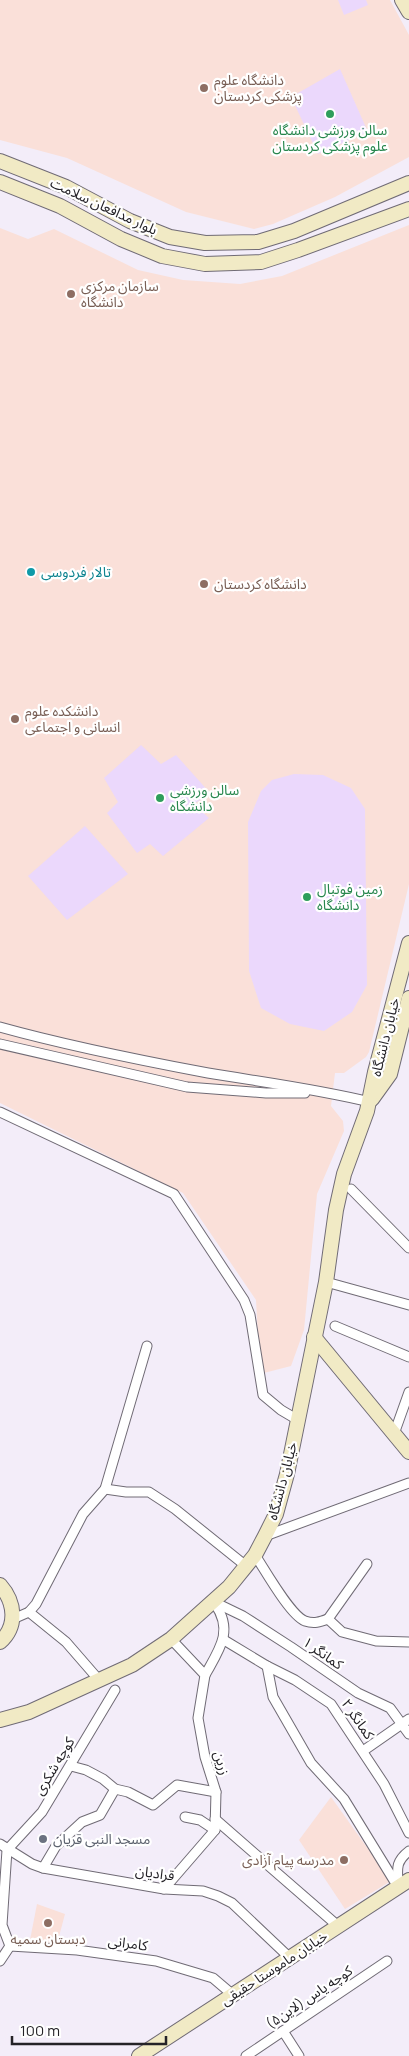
<svg xmlns="http://www.w3.org/2000/svg" width="409" height="2056" viewBox="0 0 409 2056" font-family="Manrope,'Noto Sans Arabic',sans-serif">
	<style>
		.education { fill: #fae0d9 }
		.green { fill: #ebd8fc }
		.lines { fill: none; stroke-linecap: round; stroke-linejoin: round }
		.street-casing { stroke: #706b75; stroke-width: 11 }
		.secondary-casing { stroke: #706b75; stroke-width: 16 }
		.street { stroke: #fff; stroke-width: 9 }
		.secondary { stroke: #f1eac5; stroke-width: 14 }
		.education-dot { fill: #8d6e63; stroke: #fff; stroke-width: 2 }
		.leisure-dot { fill: #2e9e5b; stroke: #fff; stroke-width: 2 }
		.culture-dot { fill: #0f9aa8; stroke: #fff; stroke-width: 2 }
		.worship-dot { fill: #6b7280; stroke: #fff; stroke-width: 2 }
		.labels { text-anchor: middle; stroke-width: 4.5; stroke-linejoin: round; paint-order: stroke }
		.education-label { font-size: 14px; fill: #785e54; stroke: #fff; text-anchor: start }
		.leisure-label { font-size: 14px; fill: #27864d; stroke: #fff; text-anchor: start }
		.street-label { font-size: 14px; fill: #242227; stroke: #fff }
		.culture-label { font-size: 14px; fill: #0d838f; stroke: #fff; text-anchor: start }
		.worship-label { font-size: 14px; fill: #5b616d; stroke: #fff; text-anchor: start }
	</style>
	<rect width="100%" height="100%" fill="#f3edf9"/>
	<g class="education">
		<polygon points="0,0 390,0 409,35 409,157 335,197 273,224 254,229 186,212 67,158 0,140"/>
		<polygon points="409,225 409,884 369,1052 366,1057 344,1073 335,1073 331,1106 343,1121 344,1131 317,1194 304,1330 291,1366 260,1374 256,1300 183,1193 0,1103 0,228 28,239 54,229 138,270 183,280 240,284 282,276"/>
		<polygon points="331,1797 391,1881 345,1909 299,1840"/>
		<polygon points="37,1904 65,1914 57,1944 30,1940"/>
	</g>
	<g class="green">
		<polygon points="338,0 366,0 368,5 344,15"/>
		<polygon points="340,69 368,132 318,154 291,97"/>
		<polygon points="141,745 161,764 176,755 210,793 194,804 209,818 163,856 150,844 137,853 107,813 118,802 104,778"/>
		<polygon points="294,774 323,775 351,788 365,809 367,985 352,1012 324,1031 290,1024 261,1008 249,971 248,822 261,791 272,780"/>
		<polygon points="85,826 128,874 67,920 28,876"/>
	</g>
	<g class="lines">
		<defs>
			<g id="street">
				<path d="M0,1027C68,1046 139,1060 208,1073C262,1082 317,1089 370,1102"/>
				<polyline points="0,1044 187,1087 266,1093 305,1093"/>
				<polyline points="0,1112 174,1194 244,1300 250,1315 263,1395 281,1410 298,1420"/>
				<polyline points="351,1189 409,1248"/>
				<polyline points="326,1282 409,1305"/>
				<polyline points="335,1326 409,1357"/>
				<polyline points="394,1434 409,1392"/>
				<polyline points="105,1489 126,1492 149,1492 175,1509 246,1566"/>
				<polyline points="265,1536 409,1483"/>
				<path d="M255,1555C265,1570 290,1615 305,1621C314,1624 320,1622 328,1619"/>
				<polyline points="214,1602 243,1616 291,1647 358,1693 390,1708 409,1734"/>
				<polyline points="29,1612 66,1642 99,1680"/>
				<polyline points="13,1619 29,1612 36,1604 83,1514 105,1489 147,1346"/>
				<polyline points="328,1619 342,1632 376,1641 409,1642"/>
				<polyline points="328,1619 367,1564"/>
				<polyline points="224,1640 267,1666 295,1680 331,1704 384,1784 409,1833"/>
				<polyline points="267,1666 273,1697 311,1763 344,1799 398,1887"/>
				<path d="M205,1675C219,1650 234,1631 215,1604"/>
				<polyline points="363,1751 409,1719"/>
				<polyline points="71,1766 86,1770 103,1779 115,1789 128,1792 153,1805 177,1785 216,1792"/>
				<polyline points="185,1817 200,1820 215,1830"/>
				<polyline points="215,1819 338,1926"/>
				<polyline points="0,1844 32,1864 43,1868 164,1889 203,1891 218,1896 232,1903 290,1958"/>
				<polyline points="43,1868 56,1846 82,1822 100,1815 115,1789"/>
				<path d="M398,1883C397,1868 396,1861 409,1851"/>
				<polyline points="164,1889 215,1830 216,1792 205,1757 198,1718 205,1675 171,1639"/>
				<polyline points="10,1946 77,1950 156,1961 213,1978 233,1995"/>
				<polyline points="0,1961 10,1946 2,1925 7,1850 42,1812 115,1690"/>
				<polyline points="283,2031 299,2056"/>
				<polyline points="246,2056 387,1961"/>
			</g>
			<g id="secondary">
				<polyline points="402,0 409,12"/>
				<polyline points="0,161 66,187 130,221 170,237 205,243 258,242 294,231 409,183"/>
				<polyline points="0,182 60,206 121,239 162,256 205,264 261,262 298,250 409,209"/>
				<polyline points="372,1099 390,1074 409,998"/>
				<polyline points="314,1337 409,1452"/>
				<path d="M0,1585C15,1602 18,1626 0,1642"/>
				<polyline points="0,1720 29,1712 132,1665 171,1639 229,1587 255,1555 265,1536 276,1514 287,1474 326,1282 336,1210 344,1174 367,1111 375,1072 409,943"/>
				<polyline points="139,2056 409,1880"/>
			</g>
		</defs>
		<use href="#street" class="street-casing"/>
		<use href="#secondary" class="secondary-casing"/>
		<use href="#street" class="street"/>
		<use href="#secondary" class="secondary"/>
	</g>
	<g class="education-dot">
		<circle cx="204" cy="88" r="5"/>
		<circle cx="71" cy="294" r="5"/>
		<circle cx="204" cy="584" r="5"/>
		<circle cx="15" cy="719" r="5"/>
		<circle cx="344" cy="1860" r="5"/>
		<circle cx="48" cy="1923" r="5"/>
	</g>
	<g class="leisure-dot">
		<circle cx="330" cy="114" r="5"/>
		<circle cx="160" cy="798" r="5"/>
		<circle cx="307" cy="897" r="5"/>
	</g>
	<circle class="culture-dot" cx="31" cy="572" r="5"/>
	<circle class="worship-dot" cx="43" cy="1839" r="5"/>
	<g class="labels">
		<g class="education-label">
			<text x="214" y="85">دانشگاه علوم<tspan x="214" dy="16">پزشکی کردستان</tspan></text>
			<text x="81" y="291">سازمان مرکزی<tspan x="81" dy="16">دانشگاه</tspan></text>
			<text x="214" y="589">دانشگاه کردستان</text>
			<text x="25" y="716">دانشکده علوم<tspan x="25" dy="16">انسانی و اجتماعی</tspan></text>
			<text x="334" y="1865" text-anchor="end">مدرسه پیام آزادی</text>
			<text x="48" y="1944" text-anchor="middle">دبستان سمیه</text>
		</g>
		<g class="leisure-label">
			<text x="330" y="135" text-anchor="middle">سالن ورزشی دانشگاه<tspan x="330" dy="16">علوم پزشکی کردستان</tspan></text>
			<text x="170" y="795">سالن ورزشی<tspan x="170" dy="16">دانشگاه</tspan></text>
			<text x="317" y="894">زمین فوتبال<tspan x="317" dy="16">دانشگاه</tspan></text>
		</g>
		<g class="street-label">
			<text transform="translate(104 206) rotate(25)" y="5">بلوار مدافعان سلامت</text>
			<text transform="translate(385 1037) rotate(-76)" y="5">خیابان دانشگاه</text>
			<text transform="translate(282 1481) rotate(-75)" y="5">خیابان دانشگاه</text>
			<text transform="translate(323 1653) rotate(35)" y="5">کمانگر ۱</text>
			<text transform="translate(358 1719) rotate(55)" y="5">کمانگر ۲</text>
			<text transform="translate(222 1763) rotate(74)" y="5">زرین</text>
			<text transform="translate(54 1766) rotate(-59)" y="5">کوچه شکری</text>
			<text transform="translate(155 1873) rotate(8)" y="5">قرادیان</text>
			<text transform="translate(128 1943) rotate(8)" y="5">کامرانی</text>
			<text transform="translate(274 1968) rotate(-33)" y="5">خیابان ماموستا حقیقی</text>
			<text transform="translate(309 1997) rotate(-34)" y="5">کوچه یاس (لاین۵)</text>
		</g>
		<g class="culture-label">
			<text x="41" y="577">تالار فردوسی</text>
		</g>
		<g class="worship-label">
			<text x="53" y="1844">مسجد النبی قریان</text>
		</g>
	</g>
	<path d="M12 2036v8h154v-8" fill="none" stroke="#242227" stroke-width="2.5"/>
	<text x="20" y="2036" font-size="15" fill="#242227" stroke="#ffffff" stroke-width="4" paint-order="stroke">100 m</text>
</svg>
